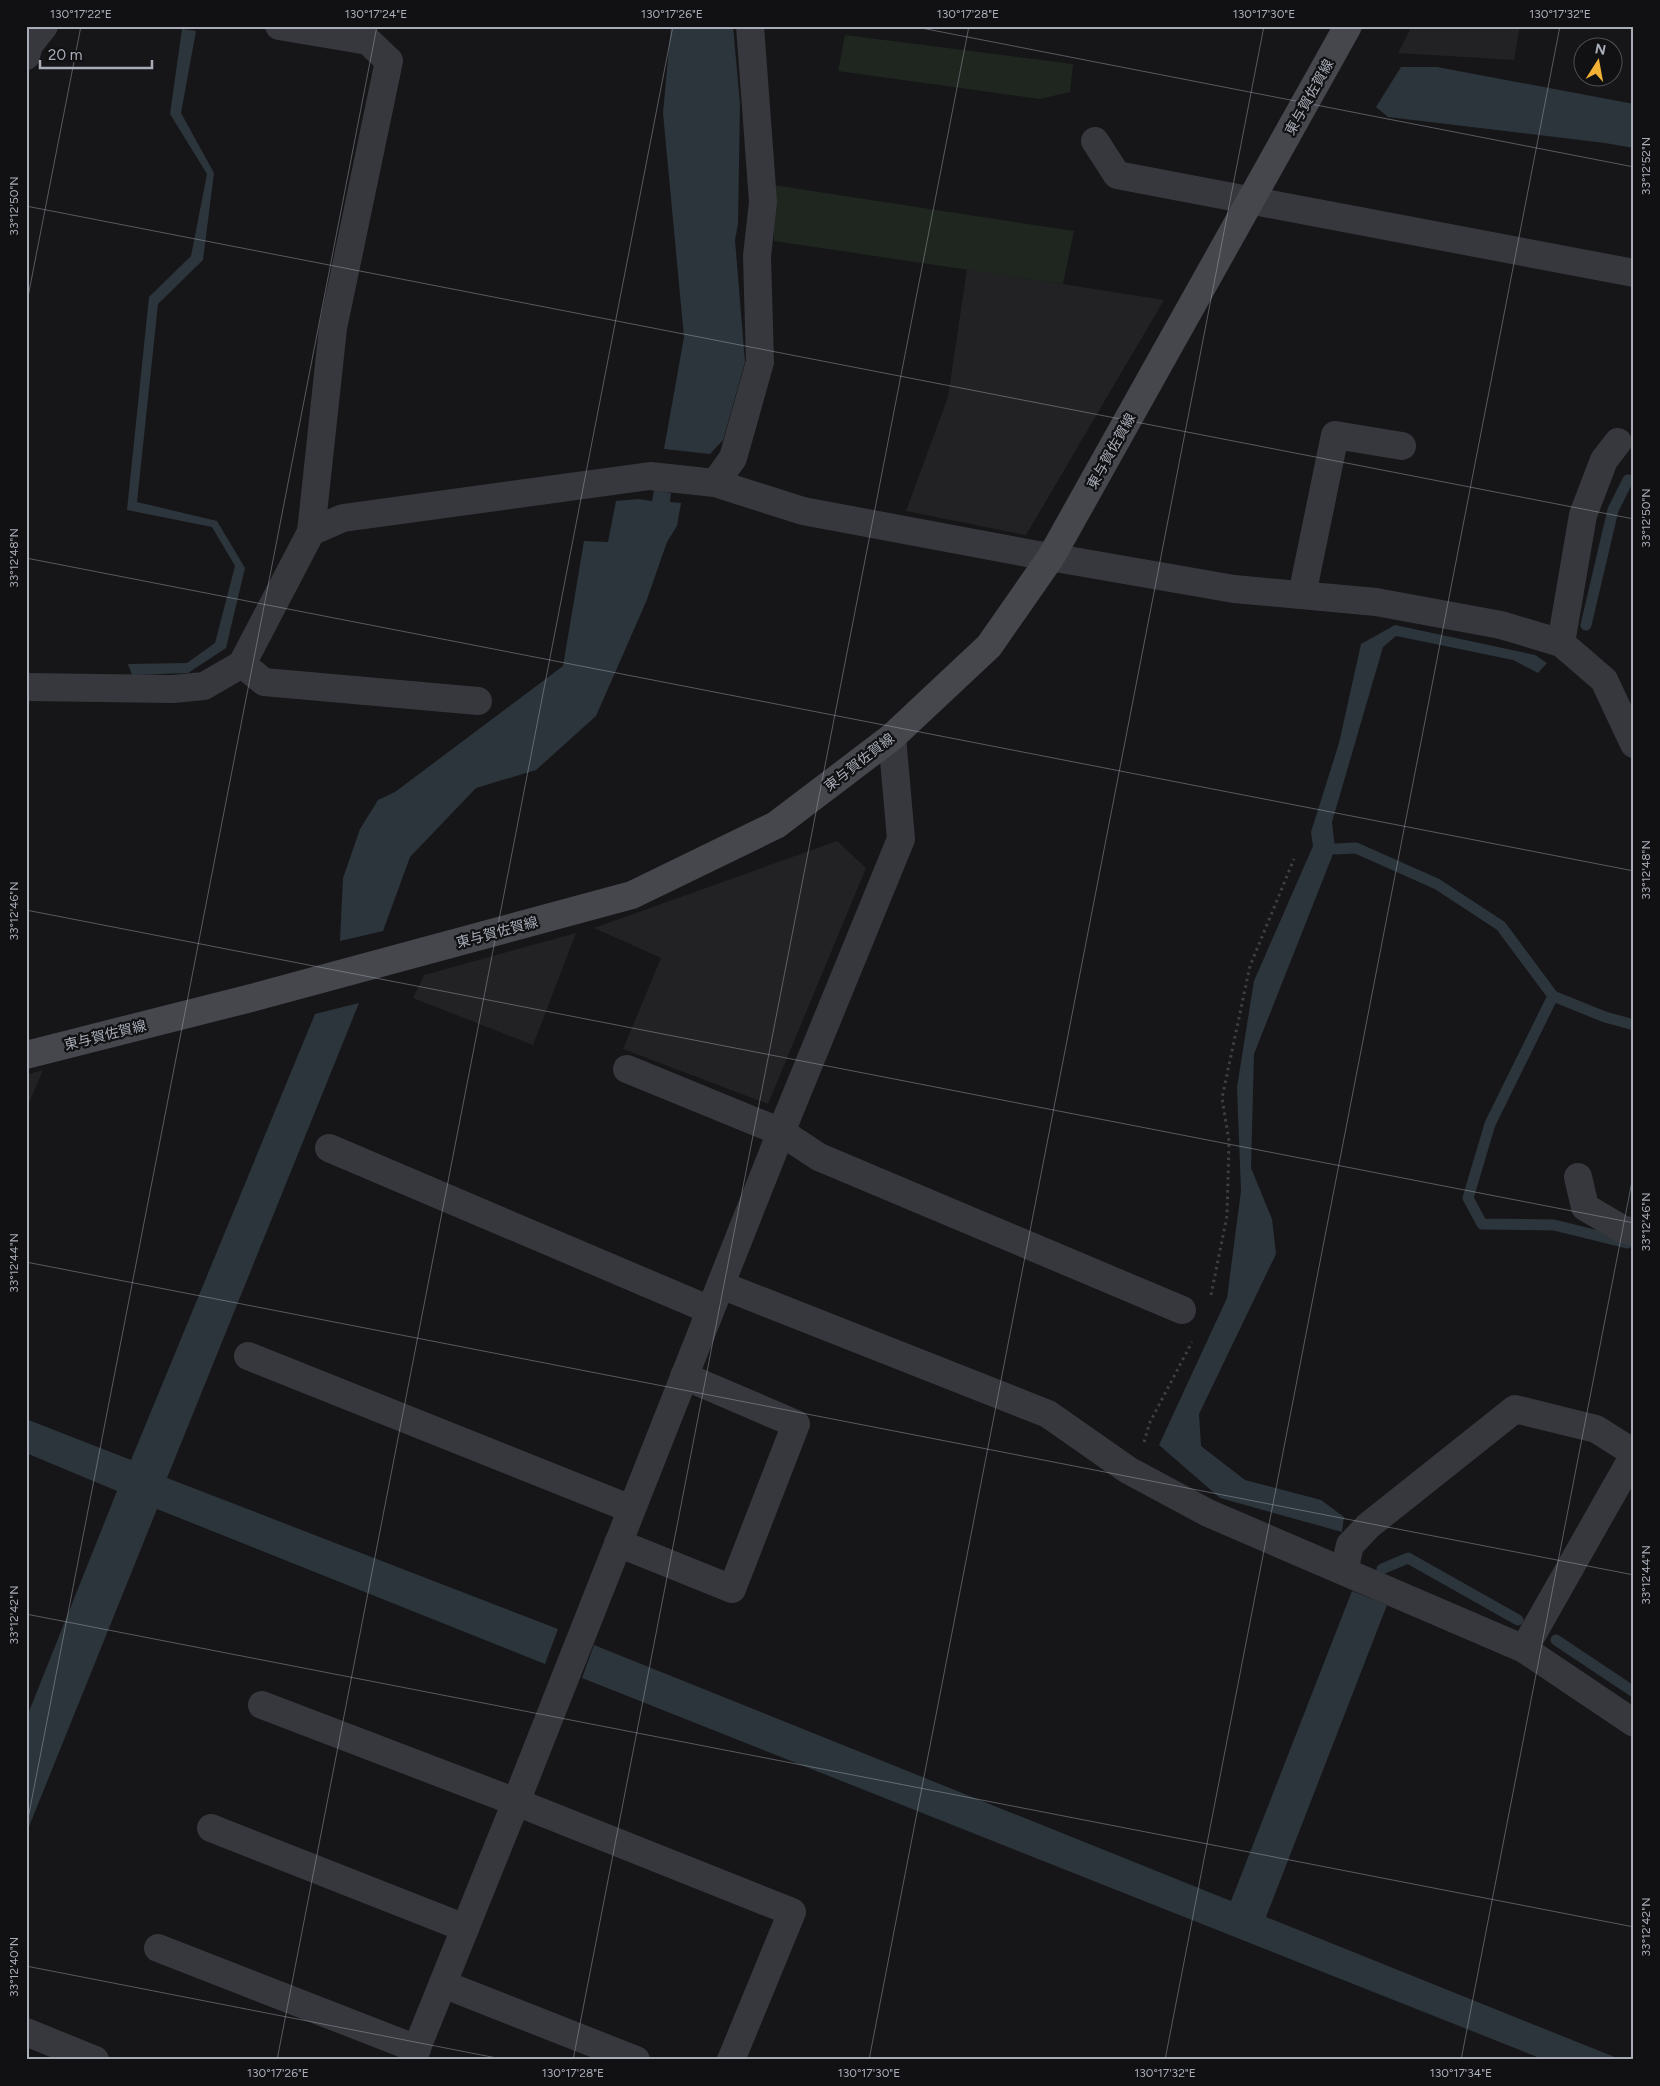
<svg xmlns="http://www.w3.org/2000/svg" width="1660" height="2086" viewBox="0 0 1660 2086" font-family="Figtree,'Noto Sans JP',sans-serif">
	<style>
		.built { fill: #222225 }
		.green { fill: #1e261f }
		.water { fill: #2c353c }
		.lines { fill: none; stroke-linecap: round; stroke-linejoin: round }
		.stream { stroke: #2c353c; stroke-width: 11 }
		.path { stroke: #3d3f44; stroke-width: 3; stroke-dasharray: 2.5 4; stroke-linecap: butt }
		.minor { stroke: #37383d; stroke-width: 28 }
		.secondary { stroke: #45474d; stroke-width: 28 }
		.ticks { fill: none; stroke: #a8adb8; stroke-width: 1; stroke-opacity: 0.45 }
		.labels { text-anchor: middle; stroke-width: 4.5; stroke-linejoin: round; paint-order: stroke }
		.street-label { font-size: 14px; fill: #a8adb8; stroke: #111113 }
		.neatline { fill: none; stroke: #a8adb8; stroke-width: 2 }
		.ticks-label { font-size: 12px; text-anchor: middle; fill: #a8adb8 }
	</style>
	<rect width="100%" height="100%" fill="#161618"/>
	<g class="built">
		<polygon points="1412,26 1520,26 1514,60 1398,53"/>
		<polygon points="967,269 1164,300 1026,535 906,511 948,397"/>
		<polygon points="837,841 866,868 768,1104 623,1049 661,958 594,928"/>
		<polygon points="576,933 533,1045 413,998 424,975"/>
		<polygon points="43,1070 26,1110 26,1075"/>
	</g>
	<g class="green">
		<polygon points="845,35 1073,64 1070,92 1040,99 838,71"/>
		<polygon points="773,185 1074,231 1063,284 774,241"/>
	</g>
	<g class="water">
		<polygon points="671,26 733,26 740,104 738,224 735,240 745,362 723,440 710,454 664,449 684,337 663,113"/>
		<polygon points="182,29 196,31 181,113 214,173 203,260 158,304 137,502 217,521 245,568 226,648 188,673 132,675 128,664 187,663 215,643 235,566 212,527 127,510 149,297 191,256 207,174 170,114"/>
		<polygon points="1401,67 1437,67 1634,104 1634,148 1605,143 1388,117 1376,107"/>
		<polygon points="654,490 671,493 670,502 681,503 677,526 667,542 646,602 596,716 536,770 476,788 410,857 383,931 340,941 343,878 360,829 378,800 395,792 563,666 584,541 608,542 616,501 638,499 652,501"/>
		<polygon points="1395,625 1535,655 1547,663 1538,673 1513,660 1396,636 1383,647 1332,822 1335,849 1254,1054 1251,1168 1272,1219 1276,1254 1199,1414 1201,1446 1245,1480 1321,1500 1344,1517 1342,1532 1220,1498 1159,1445 1227,1298 1241,1191 1237,1087 1254,981 1313,846 1311,832 1339,743 1361,644"/>
		<polygon points="359,1003 167,1478 558,1629 545,1664 157,1509 26,1834 26,1719 117,1491 26,1453 26,1419 131,1460 315,1014"/>
		<polygon points="1352,1591 1387,1605 1266,1917 1622,2060 1545,2060 582,1678 594,1645 1231,1901"/>
	</g>
	<g class="lines">
		<g class="stream">
			<polyline points="1586,625 1613,510 1628,480 1634,480"/>
			<polyline points="1335,849 1356,848 1437,884 1501,926 1553,996 1490,1124 1468,1198 1482,1224 1554,1225 1627,1243"/>
			<polyline points="1553,996 1605,1017 1634,1025"/>
			<polyline points="1382,1569 1408,1558 1518,1620"/>
			<polyline points="1556,1640 1634,1692"/>
		</g>
		<g class="path">
			<polyline points="1211,1295 1227,1216 1229,1141 1222,1098 1250,966 1294,859"/>
			<polyline points="1144,1442 1150,1422 1192,1342"/>
		</g>
		<g class="minor">
			<polyline points="279,26 368,41 389,61 333,328 311,532"/>
			<polyline points="26,56 29,45 44,26"/>
			<polyline points="1095,141 1117,175 1634,273"/>
			<polyline points="715,483 733,458 760,362 757,256 763,202 750,26"/>
			<polyline points="1302,595 1335,435 1402,446"/>
			<polyline points="1561,643 1583,515 1604,460 1618,442"/>
			<polyline points="242,664 264,682 478,701"/>
			<polyline points="26,687 173,689 204,686 242,664 311,532 343,518 650,476 715,483 803,511 1027,553 1234,589 1376,602 1501,625 1561,643 1604,680 1634,744"/>
			<polyline points="627,1069 781,1132 819,1157 1182,1310"/>
			<polyline points="329,1148 710,1310"/>
			<polyline points="1578,1177 1585,1207 1622,1229 1634,1232"/>
			<polyline points="721,1285 1048,1414 1128,1470 1208,1513 1524,1649 1634,1723"/>
			<polyline points="248,1356 631,1509"/>
			<polyline points="618,1543 732,1589 796,1424 684,1376"/>
			<polyline points="1344,1571 1350,1545 1368,1526 1515,1409 1596,1429 1634,1453"/>
			<polyline points="1524,1649 1634,1455"/>
			<polyline points="262,1705 516,1802 792,1912 731,2060"/>
			<polyline points="211,1828 465,1928"/>
			<polyline points="158,1948 417,2049"/>
			<polyline points="443,1984 636,2060"/>
			<polyline points="26,2032 95,2060"/>
			<polyline points="412,2060 516,1802 781,1132 901,839 892,737"/>
		</g>
		<polyline class="secondary" points="26,1055 255,997 632,895 776,825 892,737 989,646 1051,557 1348,26"/>
	</g>
	<path class="ticks" d="M911,26L1634,167M26,206L1634,519M26,307L81,26M26,558L1634,871M26,910L1634,1223M26,1262L1634,1575M26,1614L1634,1927M26,1829L377,26M26,1966L507,2060M277,2060L673,26M573,2060L969,26M869,2060L1264,26M1165,2060L1560,26M1461,2060L1634,1171"/>
	<g class="labels">
		<g class="street-label">
			<text transform="translate(1309 97) rotate(-61)" y="5">東与賀佐賀線</text>
			<text transform="translate(1111 451) rotate(-61)" y="5">東与賀佐賀線</text>
			<text transform="translate(859 762) rotate(-38)" y="5">東与賀佐賀線</text>
			<text transform="translate(497 932) rotate(-15)" y="5">東与賀佐賀線</text>
			<text transform="translate(105 1035) rotate(-14)" y="5">東与賀佐賀線</text>
		</g>
	</g>
	<rect width="1660" height="2086" fill="none" stroke="#111113" stroke-width="55"/>
	<g transform="translate(1598 62) rotate(11)"><circle r="24" fill="#111113" stroke="#4d4f55"/>
	<path d="M0-4L9 19L0 12L-9 19Z" fill="#f2b134"/>
	<text y="-8" font-size="14" font-weight="bold" text-anchor="middle" fill="#a8adb8">N</text>
	</g>
	<path d="M40 60v8h112v-8" fill="none" stroke="#a8adb8" stroke-width="2.5"/>
	<text x="48" y="60" font-size="15" fill="#a8adb8" stroke="#111113" stroke-width="4" paint-order="stroke">20 m</text>
	<rect x="28" y="28" width="1604" height="2030" class="neatline"/>
	<g class="ticks-label">
		<text x="81" y="18">130°17'22"E</text>
		<text x="376" y="18">130°17'24"E</text>
		<text x="672" y="18">130°17'26"E</text>
		<text x="968" y="18">130°17'28"E</text>
		<text x="1264" y="18">130°17'30"E</text>
		<text x="1560" y="18">130°17'32"E</text>
		<text transform="translate(1646 166) rotate(-90)" y="4">33°12'52"N</text>
		<text transform="translate(14 206) rotate(-90)" y="4">33°12'50"N</text>
		<text transform="translate(1646 518) rotate(-90)" y="4">33°12'50"N</text>
		<text transform="translate(14 558) rotate(-90)" y="4">33°12'48"N</text>
		<text transform="translate(1646 870) rotate(-90)" y="4">33°12'48"N</text>
		<text transform="translate(14 911) rotate(-90)" y="4">33°12'46"N</text>
		<text transform="translate(1646 1222) rotate(-90)" y="4">33°12'46"N</text>
		<text transform="translate(14 1263) rotate(-90)" y="4">33°12'44"N</text>
		<text transform="translate(1646 1575) rotate(-90)" y="4">33°12'44"N</text>
		<text transform="translate(14 1615) rotate(-90)" y="4">33°12'42"N</text>
		<text transform="translate(1646 1927) rotate(-90)" y="4">33°12'42"N</text>
		<text transform="translate(14 1967) rotate(-90)" y="4">33°12'40"N</text>
		<text x="278" y="2077">130°17'26"E</text>
		<text x="573" y="2077">130°17'28"E</text>
		<text x="869" y="2077">130°17'30"E</text>
		<text x="1165" y="2077">130°17'32"E</text>
		<text x="1461" y="2077">130°17'34"E</text>
	</g>
</svg>
